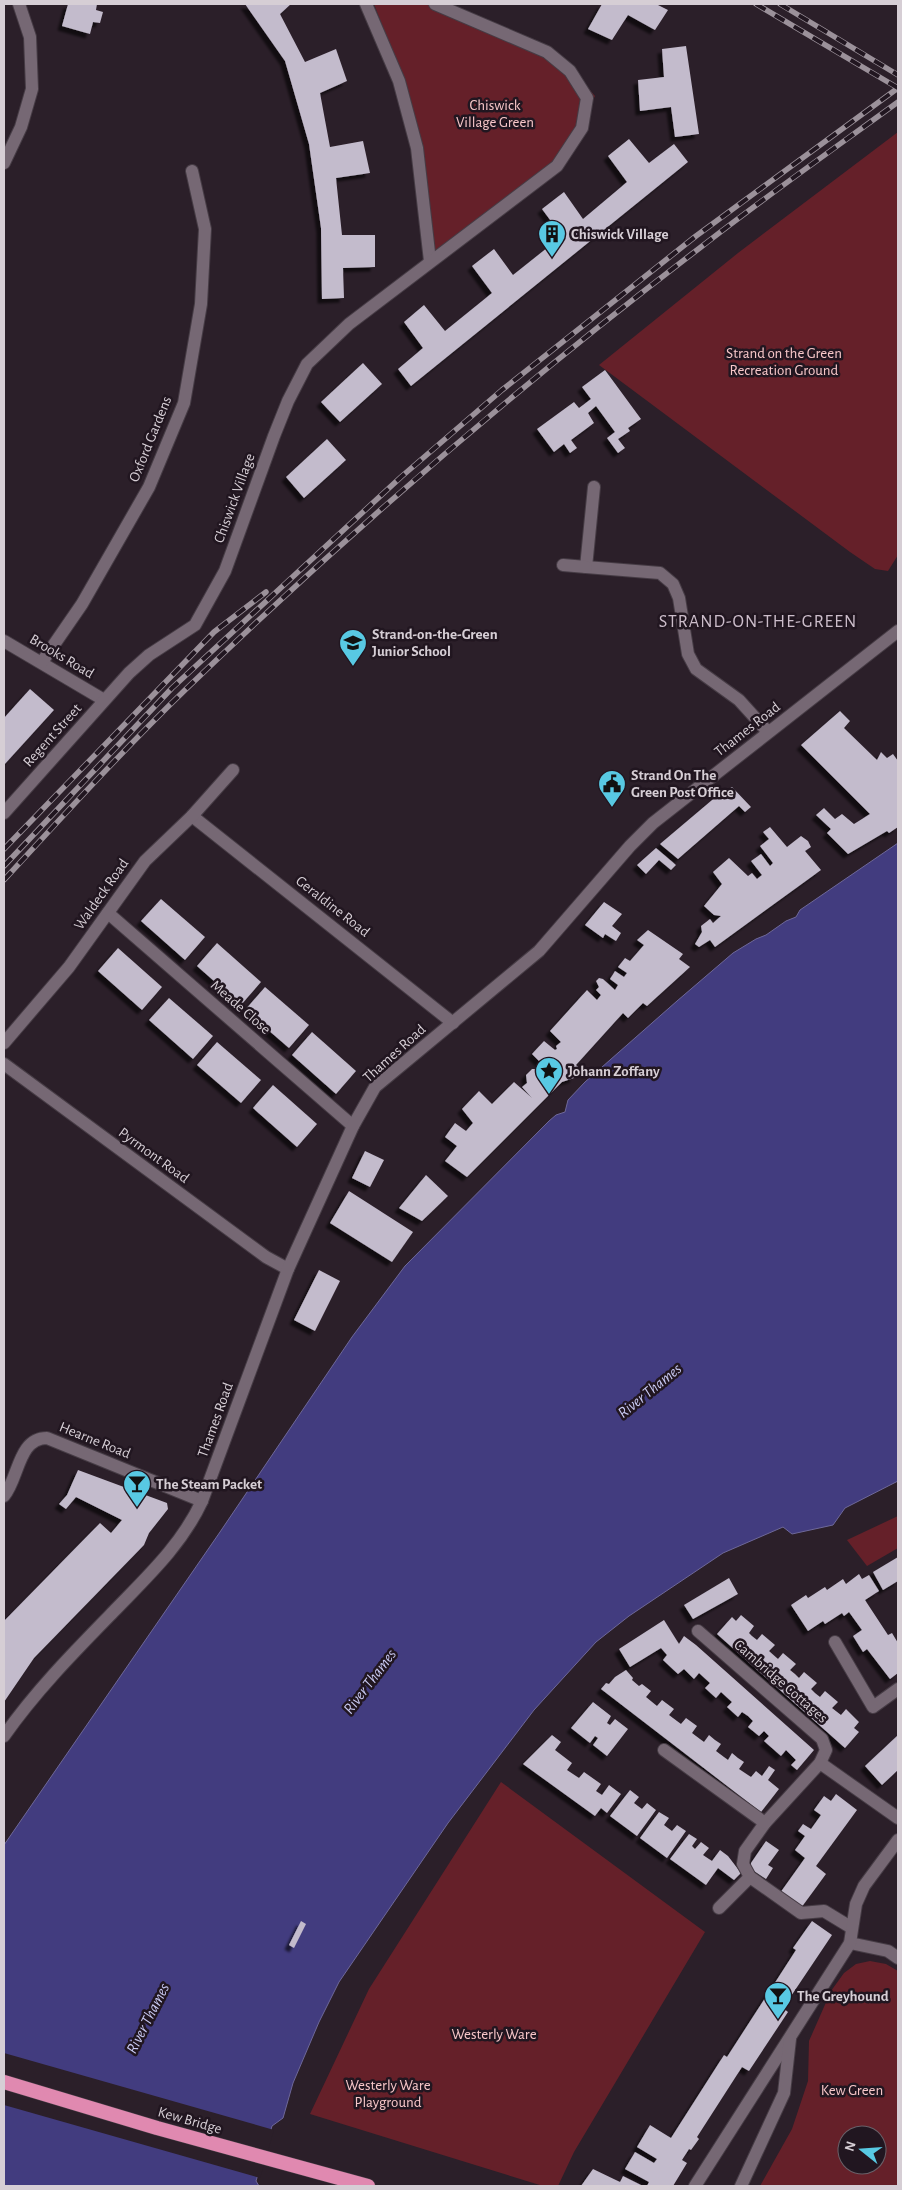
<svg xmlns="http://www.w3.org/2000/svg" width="902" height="2190" viewBox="0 0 902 2190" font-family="'Alegreya Sans',sans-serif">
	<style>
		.green { fill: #652029; fill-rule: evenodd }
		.water { fill: #423c7f; stroke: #6e6899 }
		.pier { fill: #2b1f29 }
		.building { fill: #c3bbcc; filter: url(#shadow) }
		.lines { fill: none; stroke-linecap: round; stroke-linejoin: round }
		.minor-casing { stroke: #463c45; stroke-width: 14 }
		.trunk-casing { stroke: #463c45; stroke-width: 15 }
		.minor { stroke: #766874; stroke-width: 12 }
		.trunk { stroke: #e089b0; stroke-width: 14 }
		.rail-casing { stroke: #9b919a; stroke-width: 5.5 }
		.rail { stroke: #211620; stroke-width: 4; stroke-dasharray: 11; stroke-linecap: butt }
		.labels { text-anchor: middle; stroke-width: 5; stroke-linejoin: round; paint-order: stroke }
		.park-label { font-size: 15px; fill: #f8c7c9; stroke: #211620 }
		.poi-label { font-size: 15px; font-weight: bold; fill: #d6ced5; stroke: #211620; text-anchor: start }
		.street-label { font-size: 15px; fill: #d6ced5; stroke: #211620 }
		.water-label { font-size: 16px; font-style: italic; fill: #c9caf3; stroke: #211620 }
		.quarter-label { font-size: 18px; letter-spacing: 1px; fill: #ccbdca; stroke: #211620 }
	</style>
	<defs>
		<filter id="shadow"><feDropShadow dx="-4.5" dy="4.5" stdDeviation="1" flood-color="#0009"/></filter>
	</defs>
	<rect width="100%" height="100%" fill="#2b1f29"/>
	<g class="green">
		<polygon points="374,4 434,4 570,67 595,96 559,169 434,263 404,82"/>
		<polygon points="898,132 898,555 888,571 875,569 850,552 599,365 738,253"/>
		<polygon points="898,1516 898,1548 867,1566 847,1540"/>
		<polygon points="501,1782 705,1932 574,2152 558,2186 543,2186 310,2114 369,1989"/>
		<path d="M870,1961L886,1964L898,1971V2186H760L792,2129L808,2081L809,2041L831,1991L844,1973L856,1964ZM847,2135H877V2165H847Z"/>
	</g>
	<polygon class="water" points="898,843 898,1481 845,1508 833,1525 792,1534 783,1527 723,1553 629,1616 596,1642 534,1710 448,1823 339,1982 319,2022 293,2083 283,2118 272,2126 256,2181 259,2186 4,2186 4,1845 220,1532 352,1337 405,1266 549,1121 556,1115 565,1112 568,1100 585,1082 677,1001 733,953 756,939 766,935 786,921 796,917 800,910"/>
	<polygon class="pier" points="4,2053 274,2130 260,2178 4,2105"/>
	<g class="building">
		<polygon points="68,4 97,4 96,10 103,12 100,23 93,22 90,34 62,26"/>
		<polygon points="245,4 291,4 280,14 305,62 336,49 347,81 320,93 330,147 363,141 370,173 336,178 342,235 375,235 375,267 343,268 344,298 322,299 321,228 309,144 285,61"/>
		<polygon points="602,4 656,4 668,10 655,30 628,15 612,40 588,29"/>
		<polygon points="686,46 699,134 675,137 671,107 640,111 638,80 664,77 662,49"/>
		<polygon points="629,139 649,163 674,144 688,162 411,386 398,369 423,348 404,322 424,305 445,331 492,293 472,266 494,249 513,275 562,236 542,209 564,192 583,219 627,182 608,156"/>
		<polygon points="363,363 382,384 340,422 321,402"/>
		<polygon points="605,370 641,419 628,428 630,431 618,439 625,448 618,453 607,438 615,432 596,406 588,413 594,423 571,440 577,448 570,453 564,444 554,452 537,429 574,402 579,408 591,399 582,387"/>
		<polygon points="327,439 346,460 304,498 286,477"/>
		<polygon points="30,689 54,710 4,765 4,718"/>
		<polygon points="840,711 850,721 844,728 877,760 881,752 887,758 893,754 898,761 898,827 889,833 887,831 848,854 827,833 831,829 816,815 824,808 835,819 842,814 854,824 870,814 801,745"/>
		<polygon points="732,787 751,807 745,812 739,806 678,859 660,844 718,795"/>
		<polygon points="770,827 787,847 801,836 808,841 811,847 805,851 821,870 715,947 710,940 699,947 695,944 702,932 701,926 710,919 713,923 721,916 714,915 704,906 722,884 713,872 729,858 748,876 752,873 757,879 762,875 751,861 761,854 770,866 773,863 760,846 769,839 763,832"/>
		<polygon points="656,848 676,865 671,870 659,860 646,874 637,865"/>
		<polygon points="161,899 205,937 185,960 141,921"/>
		<polygon points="604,902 622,914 612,926 621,933 616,941 605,934 603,938 585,925"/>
		<polygon points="648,930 683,954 679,959 690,967 647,1006 643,1003 628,1018 623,1013 576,1065 578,1067 575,1070 574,1078 562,1082 467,1177 445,1161 457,1146 445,1137 455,1123 466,1131 473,1123 462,1109 479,1091 492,1104 514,1082 532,1098 522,1087 527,1083 526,1075 532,1069 539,1069 543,1065 532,1054 544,1041 555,1050 557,1049 556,1046 561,1042 550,1031 587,990 597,1000 601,995 596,990 599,987 596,981 599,978 603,979 615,990 618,985 610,979 615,971 624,977 627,973 618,967 625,958 630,961 644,945 637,940"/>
		<polygon points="217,943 261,982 241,1005 197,966"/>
		<polygon points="118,948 162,987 142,1010 98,971"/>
		<polygon points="265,987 309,1025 289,1048 245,1010"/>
		<polygon points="169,998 213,1036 193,1059 149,1020"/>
		<polygon points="312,1032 356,1071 336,1094 292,1055"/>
		<polygon points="217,1042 261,1080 241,1103 197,1065"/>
		<polygon points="273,1085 317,1124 297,1147 253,1108"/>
		<polygon points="365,1151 384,1160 370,1187 352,1178"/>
		<polygon points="426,1175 448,1196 422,1221 399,1208"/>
		<polygon points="349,1191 413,1232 392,1262 330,1223"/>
		<polygon points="319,1270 340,1281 315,1331 294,1320"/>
		<polygon points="78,1470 167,1503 168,1509 149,1533 144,1545 34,1658 4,1702 4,1621 100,1523 111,1533 122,1520 76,1497 66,1509 59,1504 67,1495"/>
		<polygon points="898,1557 898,1581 883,1590 873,1572"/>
		<polygon points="859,1574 862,1579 869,1575 879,1591 865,1600 888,1635 892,1633 898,1643 898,1673 890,1679 867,1649 863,1652 853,1636 862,1630 849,1612 844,1616 842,1613 825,1624 823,1621 808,1631 791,1605 806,1595 808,1598 825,1587 827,1590 843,1579 846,1584"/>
		<polygon points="729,1578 738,1594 693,1619 684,1605"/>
		<polygon points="741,1615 754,1626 749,1633 752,1636 757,1640 762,1634 775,1645 769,1651 778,1659 783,1653 796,1664 790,1670 795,1674 799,1678 804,1672 817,1683 811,1689 815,1693 820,1697 825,1691 838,1702 832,1708 841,1715 846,1709 859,1722 854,1728 859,1732 845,1748 717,1634 732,1617 736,1621"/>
		<polygon points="664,1620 679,1644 684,1636 696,1645 814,1750 797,1770 791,1765 796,1760 786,1750 781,1756 764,1741 769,1736 764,1731 759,1736 748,1727 753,1721 748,1716 742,1712 738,1717 727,1707 732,1702 721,1692 716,1698 705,1688 710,1683 699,1673 694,1679 684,1669 678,1674 663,1660 667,1655 661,1648 630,1667 619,1649"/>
		<polygon points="626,1670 633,1678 632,1680 639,1686 642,1684 651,1691 646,1697 657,1706 662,1700 674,1709 669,1715 681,1724 686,1718 697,1726 692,1733 704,1742 709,1735 715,1740 721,1744 716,1751 728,1760 732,1753 738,1758 744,1762 739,1769 751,1777 756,1771 762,1776 769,1766 775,1770 768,1780 779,1789 761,1812 601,1689 606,1683 609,1684 615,1677"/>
		<polygon points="593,1702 611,1716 607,1723 610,1725 615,1719 628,1729 607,1756 593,1745 598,1738 595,1736 590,1743 571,1728"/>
		<polygon points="552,1735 561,1742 555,1750 572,1763 567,1770 579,1778 584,1772 601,1784 596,1791 602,1795 609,1785 621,1794 607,1813 601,1808 595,1816 523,1764"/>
		<polygon points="898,1735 898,1770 882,1785 865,1766"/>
		<polygon points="630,1790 639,1797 634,1803 642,1809 647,1803 656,1810 637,1836 610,1816"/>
		<polygon points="836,1794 857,1810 816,1866 826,1874 801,1908 780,1893 805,1858 795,1850 805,1836 798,1831 803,1824 811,1829 821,1815 814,1810 824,1796 831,1801"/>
		<polygon points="659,1812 669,1818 664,1825 672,1831 677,1825 686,1831 667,1858 640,1838"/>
		<polygon points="689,1834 697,1839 692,1846 695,1849 701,1842 709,1848 703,1855 712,1861 720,1850 728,1856 741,1873 734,1880 718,1868 706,1885 670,1859"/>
		<polygon points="766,1841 779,1850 768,1865 773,1868 766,1879 751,1869 751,1863"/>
		<polygon points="301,1921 306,1924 294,1948 289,1945"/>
		<polygon points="812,1921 832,1935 783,2008 788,2012 749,2071 742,2067 697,2137 699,2139 691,2150 689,2149 682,2160 687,2163 673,2186 647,2186 649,2182 625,2169 635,2152 654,2163 657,2159 637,2147 650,2125 671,2138 724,2055 727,2057 796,1950 793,1948"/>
		<polygon points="593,2169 620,2182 623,2176 643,2186 581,2186"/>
	</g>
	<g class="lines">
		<defs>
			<g id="minor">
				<polyline points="366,4 399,81 417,148 430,261"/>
				<polyline points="4,163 21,127 32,89 30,37 19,4"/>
				<polyline points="594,487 586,567 660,573 673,584 679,598 688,654 696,669 739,700 768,732"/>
				<polyline points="563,565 586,567"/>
				<polyline points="4,641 104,700"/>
				<polyline points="42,662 82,604 149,487 184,403 201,304 205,229 192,171"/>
				<polyline points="4,813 129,673 149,655 195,625 225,571 274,436 288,401 307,364 349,324 557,166 582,128 587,98 570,71 547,52 435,4"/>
				<polyline points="192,816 453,1023"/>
				<polyline points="108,913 353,1126"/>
				<polyline points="4,1043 69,967 145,861 192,816 233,770"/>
				<polyline points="4,1064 266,1257 288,1269"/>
				<path d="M4,1496C19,1478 18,1438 47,1438L202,1501"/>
				<polyline points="698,1631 822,1739 826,1750 820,1763 765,1823 745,1851 743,1864 750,1877 801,1913 824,1911 852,1928"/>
				<polyline points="835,1642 873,1707 898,1689"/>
				<path d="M4,1736C37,1689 77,1649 117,1608C149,1575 182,1544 202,1501L288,1269L353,1126L375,1087L539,951L630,846L653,823L898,631"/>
				<polyline points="664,1750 765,1823"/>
				<polyline points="820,1763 898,1818"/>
				<polyline points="719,1908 750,1877"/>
				<polyline points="850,1943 888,1951 898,1958"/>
				<polyline points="695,2186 850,1943 856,1904 864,1886 898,1840"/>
				<polyline points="741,2186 784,2093 790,2039"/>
			</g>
			<polyline id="trunk" points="4,2082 157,2128 368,2186"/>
		</defs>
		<use href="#minor" class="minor-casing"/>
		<use href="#trunk" class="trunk-casing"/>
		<use href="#minor" class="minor"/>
		<use href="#trunk" class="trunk"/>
		<defs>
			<g id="rail">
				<polyline points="756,4 898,88"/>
				<polyline points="780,4 898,75"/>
				<polyline points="4,849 214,632 266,592"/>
				<polyline points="4,866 172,688 401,477 502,390 696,236 898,88"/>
				<path d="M4,880C63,816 122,751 185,690C348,533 521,384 701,247C765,197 832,150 898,102"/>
			</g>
		</defs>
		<use href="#rail" class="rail-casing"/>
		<use href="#rail" class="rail"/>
	</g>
	<defs>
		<symbol id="building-pin" viewBox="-11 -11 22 30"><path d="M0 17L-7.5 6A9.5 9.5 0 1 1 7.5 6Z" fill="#58c9e3" stroke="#211620"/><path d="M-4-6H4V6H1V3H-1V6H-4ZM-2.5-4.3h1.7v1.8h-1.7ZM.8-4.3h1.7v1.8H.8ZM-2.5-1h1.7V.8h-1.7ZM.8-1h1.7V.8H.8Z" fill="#111"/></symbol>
		<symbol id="school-pin" viewBox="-11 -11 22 30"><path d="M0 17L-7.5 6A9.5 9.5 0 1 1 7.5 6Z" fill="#58c9e3" stroke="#211620"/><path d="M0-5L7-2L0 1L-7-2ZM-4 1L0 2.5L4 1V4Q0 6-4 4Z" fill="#111"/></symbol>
		<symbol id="civic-pin" viewBox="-11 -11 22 30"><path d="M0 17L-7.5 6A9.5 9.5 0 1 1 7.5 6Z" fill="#58c9e3" stroke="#211620"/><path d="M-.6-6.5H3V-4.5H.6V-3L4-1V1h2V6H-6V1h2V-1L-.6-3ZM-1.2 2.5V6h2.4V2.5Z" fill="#111"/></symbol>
		<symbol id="sight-pin" viewBox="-11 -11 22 30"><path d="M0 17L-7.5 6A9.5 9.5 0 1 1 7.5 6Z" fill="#58c9e3" stroke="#211620"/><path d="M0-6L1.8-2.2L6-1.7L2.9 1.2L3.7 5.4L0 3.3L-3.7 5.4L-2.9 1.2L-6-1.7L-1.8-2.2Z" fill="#111"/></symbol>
		<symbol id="bar-pin" viewBox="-11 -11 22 30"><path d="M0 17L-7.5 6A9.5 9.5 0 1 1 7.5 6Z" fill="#58c9e3" stroke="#211620"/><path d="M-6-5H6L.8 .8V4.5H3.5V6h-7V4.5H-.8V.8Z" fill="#111"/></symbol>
	</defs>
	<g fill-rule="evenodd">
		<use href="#building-pin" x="536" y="218" width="32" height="43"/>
		<use href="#school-pin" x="337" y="627" width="32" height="43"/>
		<use href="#civic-pin" x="596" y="768" width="32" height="43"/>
		<use href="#sight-pin" x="533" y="1055" width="32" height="43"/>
		<use href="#bar-pin" x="121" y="1468" width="32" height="43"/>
		<use href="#bar-pin" x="762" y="1980" width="32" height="43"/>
	</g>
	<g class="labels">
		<g class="park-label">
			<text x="495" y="110">Chiswick<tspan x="495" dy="17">Village Green</tspan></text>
			<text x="784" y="358">Strand on the Green<tspan x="784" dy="17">Recreation Ground</tspan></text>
			<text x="494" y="2039">Westerly Ware</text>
			<text x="388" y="2090">Westerly Ware<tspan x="388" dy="17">Playground</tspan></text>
			<text x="852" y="2095">Kew Green</text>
		</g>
		<g class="poi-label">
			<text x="571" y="239">Chiswick Village</text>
			<text x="372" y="639">Strand-on-the-Green<tspan x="372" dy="17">Junior School</tspan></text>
			<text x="631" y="780">Strand On The<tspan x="631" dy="17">Green Post Office</tspan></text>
			<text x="568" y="1076">Johann Zoffany</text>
			<text x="156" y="1489">The Steam Packet</text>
			<text x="797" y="2001">The Greyhound</text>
		</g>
		<g class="street-label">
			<text transform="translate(150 439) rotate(-68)" y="5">Oxford Gardens</text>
			<text transform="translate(234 498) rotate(-70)" y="5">Chiswick Village</text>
			<text transform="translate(62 656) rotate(31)" y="5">Brooks Road</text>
			<text transform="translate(747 729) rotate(-38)" y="5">Thames Road</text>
			<text transform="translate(52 735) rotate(-48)" y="5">Regent Street</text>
			<text transform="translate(101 894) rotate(-55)" y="5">Waldeck Road</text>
			<text transform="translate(333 906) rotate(38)" y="5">Geraldine Road</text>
			<text transform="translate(241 1007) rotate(41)" y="5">Meade Close</text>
			<text transform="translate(394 1053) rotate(-42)" y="5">Thames Road</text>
			<text transform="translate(154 1155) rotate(36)" y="5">Pyrmont Road</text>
			<text transform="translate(215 1420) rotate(-70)" y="5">Thames Road</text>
			<text transform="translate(95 1440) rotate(22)" y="5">Hearne Road</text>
			<text transform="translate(781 1681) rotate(41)" y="5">Cambridge Cottages</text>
			<text transform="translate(190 2120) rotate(16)" y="5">Kew Bridge</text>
		</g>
		<g class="water-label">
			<text transform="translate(649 1390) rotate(-39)" y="6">River Thames</text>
			<text transform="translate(369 1681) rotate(-53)" y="6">River Thames</text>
			<text transform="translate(147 2018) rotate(-63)" y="6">River Thames</text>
		</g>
		<g class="quarter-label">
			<text x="758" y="627">STRAND-ON-THE-GREEN</text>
		</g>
	</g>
	<rect width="902" height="2190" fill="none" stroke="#d6ced5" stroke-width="10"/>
	<g transform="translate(862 2150) rotate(287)"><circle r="24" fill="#211620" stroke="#696068"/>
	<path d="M0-4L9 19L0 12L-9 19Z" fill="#58c9e3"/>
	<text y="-8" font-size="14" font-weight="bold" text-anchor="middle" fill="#d6ced5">N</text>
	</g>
</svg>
